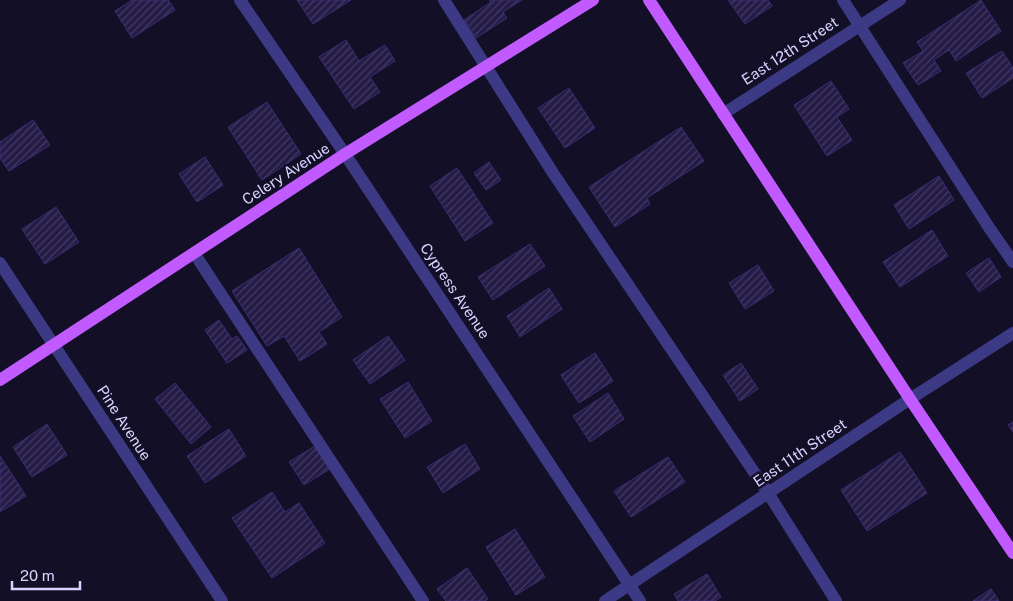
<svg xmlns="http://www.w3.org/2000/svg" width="1013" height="601" viewBox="0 0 1013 601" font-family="'Public Sans',sans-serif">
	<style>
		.building { fill: url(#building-hatch); stroke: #3b2d73 }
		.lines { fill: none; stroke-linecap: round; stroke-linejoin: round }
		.minor { stroke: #3d3a85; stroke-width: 12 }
		.major { stroke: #c25bff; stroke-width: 12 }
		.labels { text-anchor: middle; stroke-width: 5; stroke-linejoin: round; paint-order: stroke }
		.street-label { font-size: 15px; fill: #d9d4ff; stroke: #130f26 }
	</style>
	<defs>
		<pattern id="building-hatch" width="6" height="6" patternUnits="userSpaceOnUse" patternTransform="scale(1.25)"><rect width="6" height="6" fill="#241b47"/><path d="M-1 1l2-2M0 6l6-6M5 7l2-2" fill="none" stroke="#433b63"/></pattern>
	</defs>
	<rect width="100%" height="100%" fill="#130f26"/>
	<g class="building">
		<polygon points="132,0 168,0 175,10 132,38 115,11"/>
		<polygon points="297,0 351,0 313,24"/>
		<polygon points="489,0 522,0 503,12 507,18 476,38 464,20 491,2"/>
		<polygon points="728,0 768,0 772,6 745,24"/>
		<polygon points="981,0 1001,31 956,61 949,50 934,60 941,71 918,85 903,63 923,51 917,42"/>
		<polygon points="346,40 359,61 385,45 395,61 370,77 380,92 354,109 319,57"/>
		<polygon points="1002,51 1013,68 1013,78 982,98 966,73"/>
		<polygon points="831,81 849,109 837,117 852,140 827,156 794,105"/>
		<polygon points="569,88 595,128 565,148 538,108"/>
		<polygon points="267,102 301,154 262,180 228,127"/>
		<polygon points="33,120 50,145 9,171 0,158 0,142"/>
		<polygon points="681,127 704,161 647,198 650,204 615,227 589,187"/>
		<polygon points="205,157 223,185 197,202 179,174"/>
		<polygon points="489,162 501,180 486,190 474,173"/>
		<polygon points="457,168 493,223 465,241 430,186"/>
		<polygon points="939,176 954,200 909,229 894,205"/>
		<polygon points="56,207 79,242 45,264 22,229"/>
		<polygon points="932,230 948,256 900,287 883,262"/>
		<polygon points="530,244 545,266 493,300 478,277"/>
		<polygon points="299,248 342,317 319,332 327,344 300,361 284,336 267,346 232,291"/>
		<polygon points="989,258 1001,277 979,292 966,273"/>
		<polygon points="758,265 774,291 745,309 729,283"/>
		<polygon points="549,288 562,309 520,337 507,316"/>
		<polygon points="219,320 232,339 237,336 247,350 227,363 205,330"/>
		<polygon points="388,336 405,360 370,384 353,360"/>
		<polygon points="595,353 613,381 579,403 561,375"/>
		<polygon points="741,363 758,389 740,401 723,375"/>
		<polygon points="408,382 432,421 405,438 380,399"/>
		<polygon points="175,383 211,427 191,444 155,399"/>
		<polygon points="608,393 624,419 590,442 573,416"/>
		<polygon points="1013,422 1013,432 1008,425"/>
		<polygon points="47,424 67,455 32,477 13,447"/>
		<polygon points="229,429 246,456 205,483 187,456"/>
		<polygon points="465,444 480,469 443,493 427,467"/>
		<polygon points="315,446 330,469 304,485 289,462"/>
		<polygon points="900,452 927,493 867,531 841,490"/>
		<polygon points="0,456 26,496 0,512"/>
		<polygon points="668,457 685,482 631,517 614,491"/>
		<polygon points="272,492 285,512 299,503 325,543 272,578 232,518"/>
		<polygon points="515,529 545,577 516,595 486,547"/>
		<polygon points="467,568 488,599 485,601 446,601 437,589"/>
		<polygon points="707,574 721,597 715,601 678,601 674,594"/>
		<polygon points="991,589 999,601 973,601"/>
	</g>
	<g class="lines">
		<g class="minor">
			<polyline points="240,0 345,154 640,601"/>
			<polyline points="444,0 553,173 768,493 836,601"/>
			<polyline points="843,0 990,229 1013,262"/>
			<polyline points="723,114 900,0"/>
			<polyline points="194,253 423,601"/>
			<polyline points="0,263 222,601"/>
			<polyline points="605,601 910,399 1013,333"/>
		</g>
		<g class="major">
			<polyline points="649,0 910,399 1013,553"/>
			<polyline points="0,380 345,154 593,0"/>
		</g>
	</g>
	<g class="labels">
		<g class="street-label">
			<text transform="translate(790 51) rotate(-33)" y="5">East 12th Street</text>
			<text transform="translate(286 174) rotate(-33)" y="5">Celery Avenue</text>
			<text transform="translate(455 291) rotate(56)" y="5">Cypress Avenue</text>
			<text transform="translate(124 423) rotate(57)" y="5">Pine Avenue</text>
			<text transform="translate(800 453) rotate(-34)" y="5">East 11th Street</text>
		</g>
	</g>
	<path d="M12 581v8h68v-8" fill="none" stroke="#d9d4ff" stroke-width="2.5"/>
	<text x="20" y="581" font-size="15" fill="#d9d4ff" stroke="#130f26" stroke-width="4" paint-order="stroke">20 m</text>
</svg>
